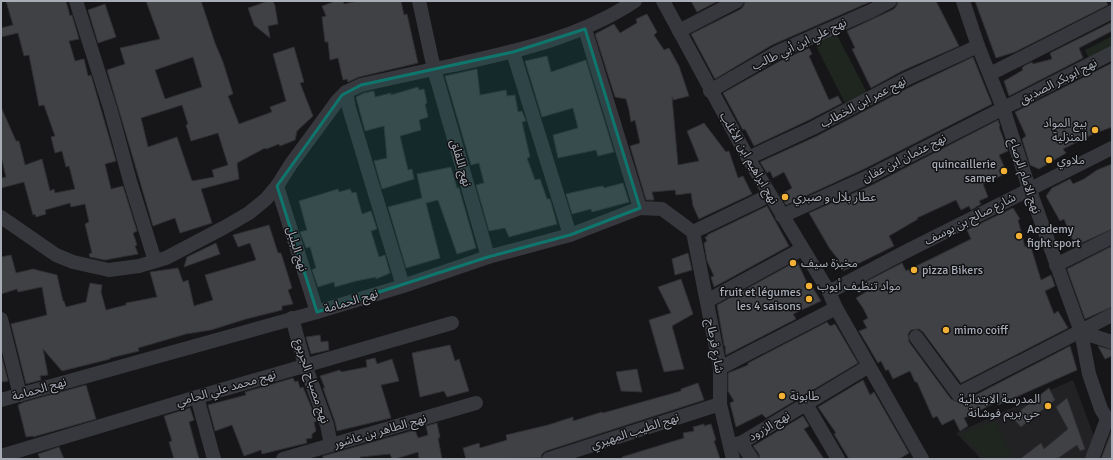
<svg xmlns="http://www.w3.org/2000/svg" width="1113" height="460" viewBox="0 0 1113 460" font-family="Signika,'Noto Sans Arabic',sans-serif">
	<style>
		.built { fill: #222225 }
		.green { fill: #1e261f }
		.building { fill: #404145; stroke: #303034; fill-rule: evenodd }
		.lines { fill: none; stroke-linecap: round; stroke-linejoin: round }
		.minor { stroke: #37383d; stroke-width: 14 }
		.marked { fill: #0f766e; fill-opacity: 0.2; stroke: #0f766e; stroke-width: 3; stroke-linejoin: round }
		.poi-dot { fill: #f2b134; stroke: #111113; stroke-width: 1.5 }
		.labels { text-anchor: middle; stroke-width: 3; stroke-linejoin: round; paint-order: stroke }
		.street-label { font-size: 12px; fill: #a8adb8; stroke: #111113 }
		.poi-label { font-size: 12px; fill: #a8adb8; stroke: #111113; text-anchor: start }
	</style>
	<rect width="100%" height="100%" fill="#161618"/>
	<polygon class="built" points="1073,380 1095,439 1086,459 981,459 956,433"/>
	<g class="green">
		<polygon points="836,33 867,93 845,103 815,44"/>
		<polygon points="1112,36 1112,47 1089,58 1085,50"/>
		<polygon points="995,421 1013,459 985,459 961,434"/>
	</g>
	<g class="building">
		<polygon points="6,1 66,1 70,16 72,15 79,39 69,41 75,61 84,59 88,76 91,75 116,161 105,164 111,189 123,186 137,231 133,233 137,245 135,246 138,254 105,260 90,257 89,254 92,253 85,224 89,222 85,204 71,207 70,203 45,210 46,214 36,217 35,214 33,215 24,182 1,188 1,178 6,177 1,156 1,107 16,141 19,141 25,165 42,159 50,191 54,189 55,193 75,189 69,166 66,167 62,151 55,153 51,137 55,136 44,105 39,106 29,55 24,56 18,33 1,37 1,28 13,25"/>
		<path d="M146,1H201L215,43L223,62L233,94L228,96L239,124L272,112L270,107L286,101L273,54L294,47L304,82L300,83L313,116L297,131L295,140L280,146L279,144L266,149L265,148L237,163L239,179L201,189L212,223L180,233L175,218L153,226L107,70L125,64L120,48L160,39ZM193,57L202,87L165,99L155,70ZM182,105L188,124L186,125L191,141L218,133L228,165L212,170L214,177L192,181L177,137L148,147L141,118Z"/>
		<polygon points="268,1 273,1 275,6 278,24 268,26 270,38 254,25 248,8"/>
		<polygon points="336,1 343,1 344,4 358,1 401,1 404,15 407,14 418,63 359,77 348,82 347,79 343,80 338,58 330,60 328,42 325,42 322,17 326,16 322,6"/>
		<polygon points="691,1 718,1 697,12"/>
		<polygon points="745,1 872,1 772,45 715,79 691,34 741,9 744,5"/>
		<polygon points="898,1 936,1 959,46 902,71 871,88 852,49 855,48 847,31 894,9 897,5"/>
		<polygon points="975,1 1106,1 1108,5 1015,52 996,58"/>
		<polygon points="105,4 116,37 98,43 88,10"/>
		<polygon points="647,14 657,32 654,35 664,50 669,48 679,66 689,96 673,100 672,97 678,165 699,161 687,131 704,123 726,152 729,151 738,178 743,176 752,194 699,219 693,206 691,193 676,195 675,190 652,192 654,200 646,200 630,146 640,143 635,120 631,122 629,110 626,99 615,97 595,34 614,24 620,33 637,23 636,19"/>
		<polygon points="1112,22 1112,31 1079,48 1083,58 1009,96 1004,81 1023,70 1022,68 1024,66 1032,62 1033,64 1052,59 1050,53"/>
		<polygon points="809,48 812,54 809,56 829,100 838,96 842,103 809,120 754,146 745,129 743,130 723,93 780,61"/>
		<polygon points="547,56 551,72 586,60 614,152 598,156 596,150 558,158 553,135 578,128 573,108 542,117 525,61"/>
		<polygon points="973,57 992,104 864,169 786,205 780,195 792,188 784,172 773,178 770,171 767,173 760,162 817,136 910,87"/>
		<polygon points="1112,63 1112,127 1093,134 1063,149 1066,153 1039,169 1030,165 1022,139 1026,136 1015,112"/>
		<polygon points="477,69 480,95 506,90 507,96 515,95 518,112 522,111 526,121 522,122 530,157 527,158 535,180 540,179 547,199 550,199 557,224 509,237 505,228 489,231 476,185 484,183 479,163 471,165 445,76"/>
		<polygon points="418,87 419,90 424,89 427,103 425,104 428,117 419,120 421,130 400,136 408,170 412,169 414,179 382,189 374,161 387,158 384,126 365,131 356,97 364,93 374,91 375,97 391,93 391,95"/>
		<polygon points="998,120 1000,126 999,127 1008,151 999,155 1007,173 983,184 988,197 979,201 981,204 971,210 969,206 961,210 956,200 917,218 918,219 889,236 894,246 843,271 838,259 830,249 809,213 872,185"/>
		<polygon points="1112,164 1112,229 1075,246 1064,219 1060,221 1046,196 1052,188 1070,179 1073,184 1084,179 1097,170"/>
		<polygon points="451,167 457,188 459,188 476,248 457,254 438,200 426,203 440,258 406,268 388,207 422,198 417,174"/>
		<polygon points="623,183 629,202 592,212 591,209 572,214 566,194 597,187 603,186 604,188"/>
		<polygon points="338,189 339,192 350,189 352,193 356,192 362,214 371,211 377,229 371,231 379,257 385,255 390,273 376,279 376,277 356,281 335,287 334,282 318,287 312,270 316,268 310,247 306,248 300,232 307,230 299,201"/>
		<polygon points="767,206 789,246 714,287 711,277 714,276 707,261 704,243 707,241 705,237 708,236 707,235"/>
		<polygon points="1013,208 1020,219 1018,220 1025,247 1030,244 1041,280 1051,275 1055,286 1045,291 1054,314 1058,311 1068,328 961,383 923,332 919,329 911,330 908,334 909,342 951,399 958,402 962,402 1070,346 1077,370 998,405 997,402 964,418 968,426 960,431 954,419 942,425 937,416 933,418 917,382 915,382 910,371 893,379 888,369 886,371 881,361 878,363 859,331 867,328 863,321 868,318 863,308 856,298 869,290 865,282 902,263 906,271 939,255 971,239 967,230"/>
		<polygon points="269,225 278,253 281,253 292,288 288,290 293,304 282,306 282,310 246,319 211,330 186,334 138,348 139,351 110,358 110,359 62,371 43,349 48,375 40,376 41,380 26,384 11,324 47,315 42,287 18,292 17,289 1,294 1,257 11,255 16,273 33,269 57,275 63,301 64,301 66,307 86,302 90,283 102,285 101,292 106,310 126,305 126,303 157,297 150,272 178,268 183,282 188,280 194,306 213,300 205,275 256,260 250,243 238,247 233,235"/>
		<polygon points="216,243 220,254 184,267 187,257"/>
		<polygon points="1112,246 1112,307 1085,319 1067,269"/>
		<polygon points="688,253 692,270 675,275 672,259"/>
		<polygon points="797,261 807,283 809,282 821,301 793,314 796,319 726,355 725,349 726,348 724,345 717,305"/>
		<polygon points="681,279 693,314 672,326 684,369 664,372 649,320 671,313 658,287"/>
		<polygon points="827,322 830,326 835,324 858,363 766,418 762,414 736,427 730,403 734,401 728,391 728,373 748,365 748,363"/>
		<polygon points="320,335 321,342 328,341 329,350 311,354 306,337"/>
		<polygon points="450,345 455,361 459,359 469,391 447,397 444,391 420,397 412,353"/>
		<polygon points="1098,346 1112,350 1112,356 1105,359"/>
		<polygon points="1,354 8,381 1,382"/>
		<polygon points="375,358 377,364 392,359 399,381 381,385 391,418 337,431 335,422 323,388 325,388 320,376 340,370 341,372 367,367 366,360"/>
		<polygon points="637,369 642,392 621,391 616,372"/>
		<polygon points="293,378 295,382 298,381 300,388 303,387 317,421 314,422 316,431 312,434 312,438 306,439 307,443 262,454 261,450 244,456 232,425 215,431 208,405 246,395 245,392"/>
		<polygon points="863,380 870,395 874,392 909,453 899,459 849,459 834,434 836,433 818,407"/>
		<polygon points="698,383 704,400 546,451 542,454 541,458 466,459 463,448 479,443 480,448 507,440 506,435 548,425 573,417 573,421 602,412 603,413 681,391 681,389"/>
		<polygon points="86,385 96,419 33,437 33,436 26,437 18,405 24,402"/>
		<polygon points="1049,388 1055,400 1021,427 1012,417"/>
		<polygon points="1067,398 1085,449 1080,451 1077,445 1057,459 1020,459 1041,443 1044,449 1068,429 1056,407"/>
		<polygon points="190,408 194,420 189,422 199,459 174,459 169,442 172,441 164,416"/>
		<polygon points="803,416 809,426 804,429 824,459 760,459 759,454 753,446"/>
		<polygon points="437,423 440,438 438,438 442,459 419,459 418,452 395,459 392,459 390,454 360,457 361,459 323,459 323,456 415,430 418,438 428,435 426,426"/>
		<polygon points="704,424 704,426 711,424 716,440 714,441 720,459 623,459 622,457 684,438 683,433 694,431 693,427"/>
		<polygon points="1112,430 1112,459 1101,459"/>
		<polygon points="59,447 64,459 40,459 38,454"/>
	</g>
	<g class="lines">
		<g class="minor">
			<polyline points="76,1 110,108 130,181 155,261"/>
			<polyline points="419,1 434,69 488,257"/>
			<polyline points="663,1 748,158 829,292 836,308 922,459"/>
			<polyline points="963,1 978,46 1003,108 1029,188 1081,332 1089,374 1101,409 1107,419"/>
			<polyline points="585,29 640,208"/>
			<polyline points="679,31 737,1"/>
			<polyline points="513,52 570,235"/>
			<polyline points="990,74 1112,12"/>
			<polyline points="710,91 776,53 871,11 890,1"/>
			<polyline points="748,158 813,128 906,79 978,46"/>
			<polyline points="277,186 317,312"/>
			<polyline points="782,216 868,177 1112,53"/>
			<polyline points="1,217 56,255 73,262 109,270 139,266 166,258 225,227 249,213 266,199 277,186 291,164 338,100 346,92"/>
			<polyline points="693,232 720,368 720,404 733,459"/>
			<polyline points="693,232 770,195"/>
			<polyline points="1056,265 1112,237"/>
			<path d="M403,286L349,108L346,92L361,85C392,78 423,71 454,65C517,51 581,37 635,1"/>
			<polyline points="829,292 905,252 1112,148"/>
			<polyline points="707,301 802,249"/>
			<polyline points="292,318 305,365 327,425 331,445"/>
			<polyline points="1,319 20,395"/>
			<polyline points="1081,332 1112,342"/>
			<polyline points="916,337 958,394 1112,315"/>
			<polyline points="720,368 836,308"/>
			<polyline points="197,397 214,459"/>
			<polyline points="1,400 317,312 403,286 488,257 570,235 640,208 662,209 693,232"/>
			<polyline points="806,404 838,459"/>
			<polyline points="741,443 752,459"/>
			<polyline points="730,445 741,443 869,366"/>
			<polyline points="1,456 197,397 452,323"/>
			<polyline points="283,459 476,403"/>
			<polyline points="549,459 720,404"/>
			<polyline points="1092,459 1107,419"/>
		</g>
	</g>
	<path class="marked" d="M585,29L640,208L570,235L488,257L317,312L277,186L342,95L361,85L513,52Z"/>
	<g class="poi-dot">
		<circle cx="1095" cy="130" r="4"/>
		<circle cx="1049" cy="160" r="4"/>
		<circle cx="1004" cy="171" r="4"/>
		<circle cx="785" cy="197" r="4"/>
		<circle cx="1019" cy="236" r="4"/>
		<circle cx="793" cy="263" r="4"/>
		<circle cx="914" cy="270" r="4"/>
		<circle cx="809" cy="286" r="4"/>
		<circle cx="809" cy="299" r="4"/>
		<circle cx="946" cy="330" r="4"/>
		<circle cx="782" cy="396" r="4"/>
		<circle cx="1048" cy="406" r="4"/>
	</g>
	<g class="labels">
		<g class="street-label">
			<text transform="translate(799 44) rotate(-26)" y="4">نهج علي ابن أبي طالب</text>
			<text transform="translate(1058 81) rotate(-27)" y="4">نهج ابوبكر الصديق</text>
			<text transform="translate(863 102) rotate(-28)" y="4">نهج عمر ابن الخطاب</text>
			<text transform="translate(749 158) rotate(60)" y="4">نهج ابراهيم ابن الأغلب</text>
			<text transform="translate(904 158) rotate(-27)" y="4">نهج عثمان ابن عفان</text>
			<text transform="translate(461 163) rotate(74)" y="4">نهج اللقلق</text>
			<text transform="translate(1025 176) rotate(72)" y="4">نهج الامام الرصاع</text>
			<text transform="translate(970 219) rotate(-27)" y="4">شارع صالح بن يوسف</text>
			<text transform="translate(297 249) rotate(73)" y="4">نهج البلبل</text>
			<text transform="translate(351 301) rotate(-17)" y="4">نهج الحمامة</text>
			<text transform="translate(715 346) rotate(80)" y="4">شارع قرطاج</text>
			<text transform="translate(312 381) rotate(72)" y="4">نهج مصباح الجربوع</text>
			<text transform="translate(226 388) rotate(-16)" y="4">نهج محمد علي الحامي</text>
			<text transform="translate(39 389) rotate(-16)" y="4">نهج الحمامة</text>
			<text transform="translate(769 426) rotate(-31)" y="4">نهج الزرود</text>
			<text transform="translate(380 431) rotate(-16)" y="4">نهج الطاهر بن عاشور</text>
			<text transform="translate(635 431) rotate(-18)" y="4">نهج الطيب المهيري</text>
		</g>
		<g class="poi-label">
			<text x="1087" y="127" text-anchor="end">بيع المواد<tspan x="1087" dy="14">المنزلية</tspan></text>
			<text x="1057" y="164">ملاوي</text>
			<text x="996" y="168" text-anchor="end">quincaillerie<tspan x="996" dy="14">samer</tspan></text>
			<text x="793" y="201">عطار بلال و صبري</text>
			<text x="1027" y="233">Academy<tspan x="1027" dy="14">fight sport</tspan></text>
			<text x="801" y="267">مخبزة سيف</text>
			<text x="922" y="274">pizza Bikers</text>
			<text x="817" y="290">مواد تنظيف أيوب</text>
			<text x="801" y="296" text-anchor="end">fruit et légumes<tspan x="801" dy="14">les 4 saisons</tspan></text>
			<text x="954" y="334">mimo coiff</text>
			<text x="790" y="400">طابونة</text>
			<text x="1040" y="403" text-anchor="end">المدرسة الابتدائية<tspan x="1040" dy="14">حي بريم فوشانة</tspan></text>
		</g>
	</g>
	<rect width="1113" height="460" fill="none" stroke="#a8adb8" stroke-width="4"/>
</svg>
